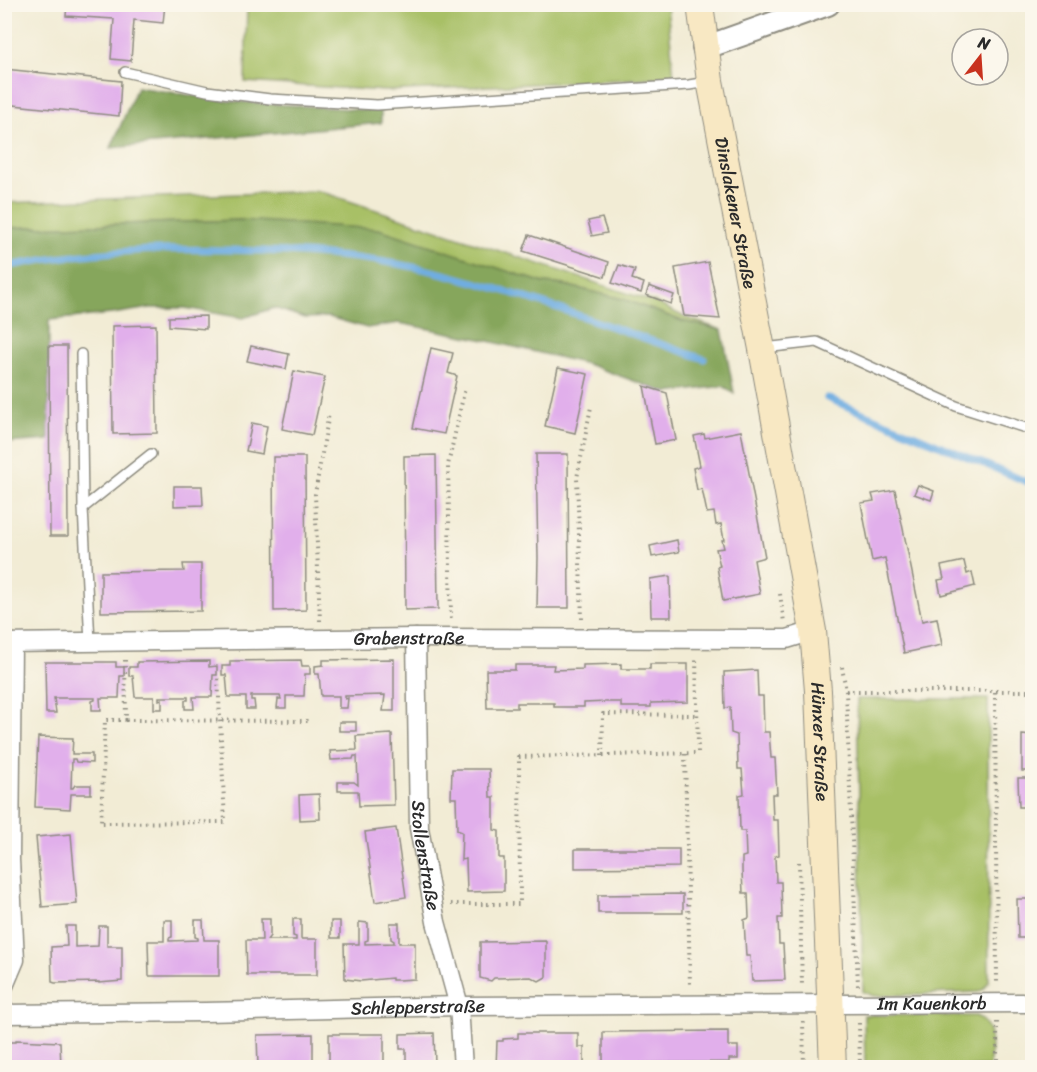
<svg xmlns="http://www.w3.org/2000/svg" width="1037" height="1072" viewBox="0 0 1037 1072" font-family="Sriracha,sans-serif">
	<style>
		.green { fill: #a8c066; stroke: #6a7648; stroke-width: 1.5 }
		.forest { fill: #86a65b; stroke: #586843; stroke-width: 1.5 }
		.lines { fill: none; stroke-linecap: round; stroke-linejoin: round }
		.stream { stroke: #6fade1; stroke-width: 7 }
		.building { fill: #e1afeb }
		.service-casing { stroke: #8e8c80; stroke-width: 12 }
		.minor-casing { stroke: #8e8c80; stroke-width: 21 }
		.tertiary-casing { stroke: #8e8c80; stroke-width: 26 }
		.secondary-casing { stroke: #8e8c80; stroke-width: 28 }
		.path { stroke: #8e8c80; stroke-width: 4; stroke-dasharray: 1.5 4.5; stroke-linecap: butt }
		.service { stroke: #fff; stroke-width: 9 }
		.minor { stroke: #fff; stroke-width: 18 }
		.tertiary { stroke: #fff; stroke-width: 22 }
		.secondary { stroke: #f8e8c3; stroke-width: 26 }
		.labels { text-anchor: middle; stroke-width: 4.5; stroke-linejoin: round; paint-order: stroke }
		.street-label { font-size: 18px; fill: #2b2b2b; stroke: #fbf7ec }
	</style>
	<rect width="100%" height="100%" fill="#fbf7ec"/>
	<filter id="ink" filterUnits="userSpaceOnUse"><feTurbulence type="fractalNoise" baseFrequency=".0167" numOctaves="2"/><feDisplacementMap in="SourceGraphic" scale="12" xChannelSelector="R" yChannelSelector="G"/><feConvolveMatrix kernelMatrix="1 2 1 2 8 2 1 2 1" color-interpolation-filters="sRGB"/></filter>
	<filter id="wash" filterUnits="userSpaceOnUse"><feTurbulence type="fractalNoise" baseFrequency=".008" numOctaves="4" result="noise"/><feDisplacementMap in="SourceGraphic" scale="24" xChannelSelector="R" yChannelSelector="G"/><feGaussianBlur stdDeviation="1.35" result="paint"/><feColorMatrix in="noise" values="0 0 0 0 0 0 0 0 0 0 0 0 0 0 0 0 0 1.4 0 .05"/><feComposite in="paint" operator="in"/></filter>
	<g filter="url(#wash)">
		<rect width="100%" height="100%" fill="#f2ecd5"/>
		<g class="green">
			<polygon points="247,5 667,5 674,77 386,91 245,82"/>
			<polygon points="319,191 657,303 682,316 722,330 682,321 623,299 564,285 544,283 241,220 5,228 4,203"/>
			<polygon points="857,699 988,699 989,981 984,989 978,992 874,996 863,992"/>
			<path d="M864,1015L976,1016C996,1025 990,1049 990,1067H865Z"/>
		</g>
		<g class="forest">
			<polygon points="137,87 227,101 381,111 381,123 111,148"/>
			<polygon points="241,220 379,229 544,283 564,285 623,299 682,321 722,330 734,393 723,386 667,393 587,364 480,339 399,323 367,328 329,317 305,318 274,308 243,318 185,308 150,308 112,314 49,320 49,440 5,443 5,228"/>
		</g>
		<g class="lines">
			<g class="stream">
				<path d="M4,267C89,249 176,247 262,251C319,253 376,258 432,271C523,293 616,329 704,359"/>
				<polyline points="827,398 1032,484"/>
			</g>
		</g>
		<g id="blocks">
			<g class="building">
				<polygon points="67,4 165,4 163,23 134,20 131,61 111,59 114,19 66,16"/>
				<polygon points="4,69 121,81 119,116 4,104"/>
				<polygon points="602,218 607,233 592,236 588,221"/>
				<polygon points="529,235 609,262 605,277 523,251"/>
				<polygon points="708,262 720,319 684,316 675,268"/>
				<polygon points="619,265 635,270 632,279 644,283 641,293 612,283"/>
				<polygon points="649,286 674,295 671,304 646,295"/>
				<polygon points="206,316 206,329 169,326 169,317"/>
				<polygon points="156,325 157,433 113,434 112,326"/>
				<polygon points="49,346 67,346 68,536 50,536"/>
				<polygon points="251,346 289,354 286,369 247,361"/>
				<polygon points="431,348 453,353 448,373 457,376 444,434 413,428"/>
				<polygon points="558,368 588,374 575,433 545,426"/>
				<polygon points="294,371 325,377 312,435 282,429"/>
				<polygon points="644,386 667,393 676,440 655,444"/>
				<polygon points="252,423 267,426 262,454 246,451"/>
				<polygon points="741,431 765,557 754,560 760,594 723,601 717,567 720,566 716,549 724,548 722,540 724,540 721,524 716,525 714,512 707,513 702,489 697,490 693,468 700,466 694,436 704,434 705,438"/>
				<polygon points="536,454 568,454 569,608 537,608 538,557"/>
				<polygon points="436,455 438,609 405,610 404,456"/>
				<polygon points="273,457 305,457 306,610 274,611"/>
				<polygon points="918,485 934,491 931,500 914,494"/>
				<polygon points="174,486 202,486 203,505 174,506"/>
				<polygon points="895,490 922,621 937,618 942,645 904,653 885,558 872,561 861,503 874,501 872,494"/>
				<polygon points="677,540 679,552 652,557 650,546"/>
				<polygon points="964,561 967,574 972,572 975,586 941,595 938,580 944,579 941,566"/>
				<polygon points="183,564 201,564 201,611 101,612 101,572 184,571"/>
				<polygon points="670,576 671,617 651,617 650,579"/>
				<polygon points="394,659 394,711 383,711 385,695 345,696 345,699 348,698 347,708 339,708 339,696 321,696 319,674 315,674 315,666 323,665 323,660"/>
				<polygon points="301,660 302,666 310,666 310,674 305,674 304,696 286,696 286,708 277,708 278,699 281,699 280,696 251,696 251,700 254,700 255,709 246,709 246,697 228,697 226,675 222,675 222,666 230,666 230,661"/>
				<polygon points="209,661 209,667 217,666 217,675 213,675 212,697 193,697 194,709 185,709 185,700 188,700 188,697 159,697 159,700 162,699 162,709 154,709 154,697 135,697 133,676 129,676 129,667 137,667 137,662"/>
				<polygon points="45,662 116,662 116,667 124,667 124,676 120,676 119,698 100,698 101,710 92,710 92,701 95,700 95,698 54,698 56,713 46,713"/>
				<polygon points="621,664 621,669 650,669 650,664 688,664 688,702 651,703 651,707 621,707 621,702 607,702 584,703 584,707 554,707 554,703 517,703 517,708 487,708 486,670 515,670 515,665 554,665 553,670 583,669 583,665"/>
				<polygon points="757,670 758,696 763,696 764,732 769,732 771,758 775,758 777,794 772,794 773,820 778,820 779,855 775,856 776,882 781,882 782,918 778,918 779,944 783,944 785,980 752,981 750,956 746,956 744,920 749,918 748,893 743,893 742,871 742,857 746,856 745,831 740,831 739,795 744,794 742,769 738,769 737,735 731,733 730,707 725,708 724,672"/>
				<rect x="339" y="722" width="17" height="9"/>
				<polygon points="392,734 394,805 359,806 358,791 338,791 338,782 354,782 358,785 357,756 354,756 353,759 331,760 330,751 357,750 356,736"/>
				<polygon points="1022,735 1032,736 1032,771 1022,771"/>
				<polygon points="38,737 73,738 72,754 92,754 92,763 76,762 75,759 72,759 71,788 73,788 75,785 91,785 91,794 71,794 70,809 35,807"/>
				<polygon points="452,769 489,769 490,797 494,797 494,830 499,831 499,858 504,858 504,891 467,892 466,859 461,860 462,832 457,830 456,798 451,798"/>
				<polygon points="1018,778 1032,778 1032,807 1019,807"/>
				<polygon points="319,794 320,819 300,820 299,795"/>
				<polygon points="396,828 406,897 375,902 365,832"/>
				<polygon points="71,834 77,904 42,907 36,837"/>
				<polygon points="575,849 679,849 679,867 575,868"/>
				<polygon points="683,894 683,913 598,913 598,895"/>
				<polygon points="1017,899 1032,899 1032,938 1018,938"/>
				<polygon points="261,919 270,919 270,936 267,940 296,940 296,937 293,936 293,919 301,919 301,939 317,939 317,975 247,975 246,940 262,940"/>
				<polygon points="164,920 172,920 172,937 169,938 169,941 198,940 198,938 195,937 195,920 203,920 204,940 219,940 219,976 149,976 148,941 164,941"/>
				<rect x="331" y="921" width="9" height="17"/>
				<polygon points="359,922 368,923 368,940 365,941 365,944 394,943 394,941 391,939 390,923 399,923 399,943 415,943 415,979 398,980 392,980 392,978 361,981 345,979 344,944 359,944"/>
				<polygon points="66,926 75,926 75,947 98,946 99,926 107,926 107,946 122,946 122,981 99,983 99,982 55,983 52,982 51,947 67,946"/>
				<polygon points="546,941 546,977 539,981 531,977 494,978 491,981 480,978 480,942"/>
				<polygon points="728,1031 728,1046 738,1046 738,1059 729,1059 729,1062 603,1063 603,1032"/>
				<polygon points="434,1033 435,1064 440,1064 440,1068 406,1068 406,1049 400,1049 400,1034"/>
				<polygon points="518,1033 578,1033 578,1047 584,1047 584,1066 528,1064 528,1068 496,1068 497,1041 503,1041 503,1039 518,1038"/>
				<polygon points="313,1034 313,1066 258,1066 257,1035"/>
				<polygon points="329,1034 384,1034 384,1065 329,1066"/>
				<polygon points="16,1040 60,1042 61,1068 4,1068 4,1042 16,1042"/>
			</g>
		</g>
	</g>
	<g filter="url(#ink)">
		<use href="#blocks" fill-opacity="0" stroke="#8e8c80" stroke-width="1.5"/>
		<g class="lines">
			<defs>
				<g id="service">
					<polyline points="125,72 207,91 270,99 377,105 689,85 707,82"/>
					<polyline points="764,348 817,342 956,406 1032,430"/>
					<polyline points="81,354 83,508"/>
					<polyline points="90,642 83,508 151,454"/>
				</g>
				<g id="minor">
					<path id="s1" d="M416,638L419,828L436,922L459,1006L463,1068"/>
					<path id="s2" d="M4,643L416,638L787,639L813,631"/>
					<polyline points="4,986 15,960 10,860 12,643"/>
					<path id="s3" d="M4,1014L205,1012L459,1006L1032,1003"/>
				</g>
				<polyline id="tertiary" points="704,48 828,4"/>
				<g id="secondary">
					<path id="s4" d="M700,4L710,81L762,349L813,631L818,691L833,1068"/>
				</g>
			</defs>
			<use href="#service" class="service-casing"/>
			<use href="#minor" class="minor-casing"/>
			<use href="#tertiary" class="tertiary-casing"/>
			<use href="#secondary" class="secondary-casing"/>
			<g class="path">
				<polyline points="780,594 784,622"/>
				<polyline points="451,619 448,465 465,388"/>
				<polyline points="582,619 577,478 591,407"/>
				<polyline points="320,621 315,494 329,413"/>
				<polyline points="125,660 126,720 105,720 101,823 225,822 218,677"/>
				<polyline points="842,667 846,691 858,986"/>
				<polyline points="846,691 1032,691"/>
				<polyline points="995,692 997,985"/>
				<polyline points="126,720 312,721"/>
				<polyline points="685,754 690,987"/>
				<polyline points="602,756 603,714 697,715"/>
				<polyline points="799,862 802,987"/>
				<polyline points="451,904 520,904 519,757 698,753 696,658"/>
				<polyline points="803,1021 804,1068"/>
				<polyline points="997,1022 997,1068"/>
				<polyline points="859,1023 860,1068"/>
			</g>
			<use href="#service" class="service"/>
			<use href="#minor" class="minor"/>
			<use href="#tertiary" class="tertiary"/>
			<use href="#secondary" class="secondary"/>
		</g>
	</g>
	<g class="labels">
		<g class="street-label">
			<text dy="6" stroke="none"><textPath href="#s4" startOffset="212">Dinslakener Straße</textPath></text>
			<text dy="6" stroke="none"><textPath href="#s2" startOffset="405">Grabenstraße</textPath></text>
			<text dy="6" stroke="none"><textPath href="#s4" startOffset="748">Hünxer Straße</textPath></text>
			<text dy="6" stroke="none"><textPath href="#s1" startOffset="218">Stollenstraße</textPath></text>
			<text dy="6" stroke="none"><textPath href="#s3" startOffset="928">Im Kauenkorb</textPath></text>
			<text dy="6" stroke="none"><textPath href="#s3" startOffset="414">Schlepperstraße</textPath></text>
		</g>
	</g>
	<rect width="1037" height="1072" fill="none" stroke="#fbf7ec" stroke-width="24"/>
	<g transform="translate(980 57) rotate(17)"><circle r="28" fill="#fbf7ec" stroke="#a8a59f" stroke-width="1.5"/>
	<path d="M0-4.5L10 22L0 15L-10 22Z" fill="#c8321e"/>
	<text y="-9" font-size="16" font-weight="bold" text-anchor="middle" fill="#2b2b2b">N</text>
	</g>
</svg>
